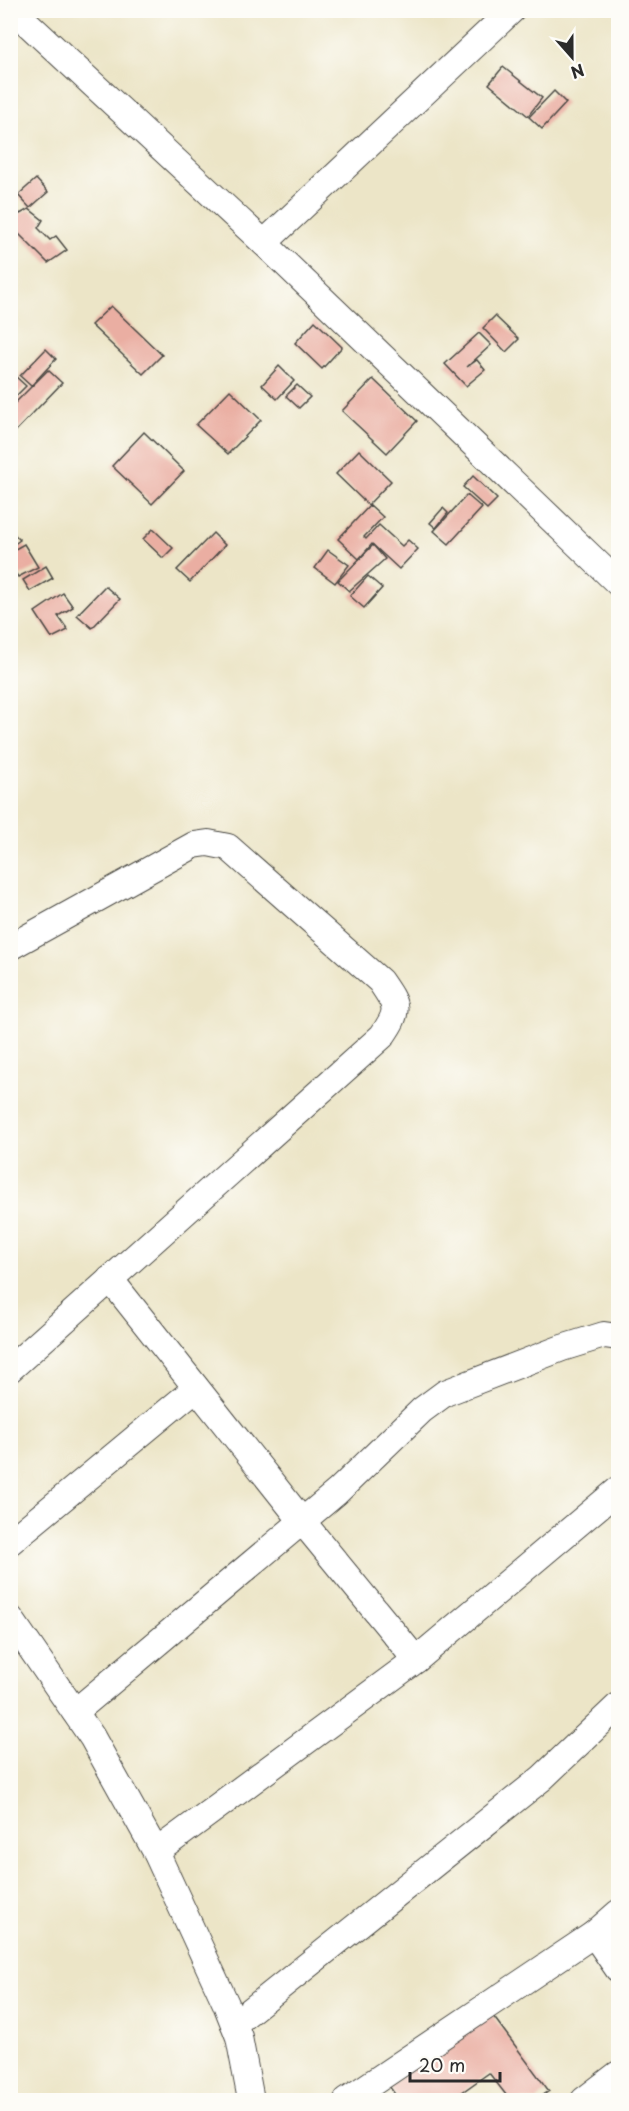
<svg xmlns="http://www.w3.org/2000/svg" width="629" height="2111" viewBox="0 0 629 2111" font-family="'Playpen Sans',sans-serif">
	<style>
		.building { fill: #eaaea2 }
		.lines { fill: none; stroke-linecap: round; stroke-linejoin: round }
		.minor-casing { stroke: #484742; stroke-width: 28 }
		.minor { stroke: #fff; stroke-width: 26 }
	</style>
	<rect width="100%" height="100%" fill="#fdfcf7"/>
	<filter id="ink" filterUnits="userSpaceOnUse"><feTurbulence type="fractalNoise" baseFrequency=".0167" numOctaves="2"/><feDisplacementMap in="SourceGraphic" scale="12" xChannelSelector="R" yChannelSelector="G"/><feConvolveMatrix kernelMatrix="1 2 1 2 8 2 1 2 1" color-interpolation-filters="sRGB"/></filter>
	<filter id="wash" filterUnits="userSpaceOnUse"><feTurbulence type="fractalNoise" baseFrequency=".008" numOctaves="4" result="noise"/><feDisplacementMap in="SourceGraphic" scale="24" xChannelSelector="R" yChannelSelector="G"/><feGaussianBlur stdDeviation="1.35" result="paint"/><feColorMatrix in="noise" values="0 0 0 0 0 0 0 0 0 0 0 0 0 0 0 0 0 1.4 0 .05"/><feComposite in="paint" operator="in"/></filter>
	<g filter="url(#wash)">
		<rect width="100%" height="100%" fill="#ece5c7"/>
		<g id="blocks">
			<g class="building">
				<polygon points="503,67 542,98 528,116 489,84"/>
				<polygon points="554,91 566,103 542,129 529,117"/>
				<polygon points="36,179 48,192 30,208 18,195"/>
				<polygon points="10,202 20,214 29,209 43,220 38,228 50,240 56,236 67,250 48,263 10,225"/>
				<polygon points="111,306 162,355 143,374 91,325"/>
				<polygon points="495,316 519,339 506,352 483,328"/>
				<polygon points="315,321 342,347 322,369 295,343"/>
				<polygon points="479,333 491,345 467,367 477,360 485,370 466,386 445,364"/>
				<polygon points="46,349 56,359 31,386 20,376"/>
				<polygon points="279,366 294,381 277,399 262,385"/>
				<polygon points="48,370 62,383 10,437 10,408"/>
				<polygon points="15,376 26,386 10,402 10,381"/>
				<polygon points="373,379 417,421 387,453 342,411"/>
				<polygon points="297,385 310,397 299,408 286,396"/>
				<polygon points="230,390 261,420 228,454 196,425"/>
				<polygon points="144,432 184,471 152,504 112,466"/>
				<polygon points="359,450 391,481 368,505 336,474"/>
				<polygon points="473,476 497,499 487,509 463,487"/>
				<polygon points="467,495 482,508 449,544 434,531"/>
				<polygon points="370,505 383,517 364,537 366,539 379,525 402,546 408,540 418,549 399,569 372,544 359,559 338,539"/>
				<polygon points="443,508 448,513 436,528 430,523"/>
				<polygon points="153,529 173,548 163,558 143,539"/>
				<polygon points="10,530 20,540 10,547"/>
				<polygon points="213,533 225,545 190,582 177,570"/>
				<polygon points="24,544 38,567 18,577 10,565 10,552"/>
				<polygon points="373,545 385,559 349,591 338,581"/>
				<polygon points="328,550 349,565 335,583 315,568"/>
				<polygon points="46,566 53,578 30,591 23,580"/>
				<polygon points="368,576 382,588 364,608 350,596"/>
				<polygon points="105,586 120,599 92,628 77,615"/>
				<polygon points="63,593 73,607 58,616 68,630 52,638 35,612"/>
				<polygon points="490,2012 549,2091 536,2100 510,2100 489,2073 451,2100 399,2100 389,2086"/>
			</g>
		</g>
	</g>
	<g filter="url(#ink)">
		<use href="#blocks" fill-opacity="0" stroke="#484742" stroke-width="1.5"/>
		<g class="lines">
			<defs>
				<g id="minor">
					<polyline points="13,10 264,243 618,583"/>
					<polyline points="264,243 512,10"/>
					<path d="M10,947L194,845L208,843L228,847L380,981C398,1007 400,1010 382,1036L10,1369"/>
					<polyline points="110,1279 302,1521 416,1660"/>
					<polyline points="10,1542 196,1388"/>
					<polyline points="10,1618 92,1737 156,1852 226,2004 239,2037 251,2100"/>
					<polyline points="75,1712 337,1492 422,1410 445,1393 562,1348 604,1335 618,1337"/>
					<polyline points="156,1852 416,1660 618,1490"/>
					<polyline points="594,1934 618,1969"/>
					<polyline points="234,2024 542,1778 618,1706"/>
					<polyline points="347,2100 594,1934 618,1913"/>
					<polyline points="584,2100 618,2074"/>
				</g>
			</defs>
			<use href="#minor" class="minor-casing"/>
			<use href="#minor" class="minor"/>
		</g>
	</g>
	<rect width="629" height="2111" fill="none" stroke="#fdfcf7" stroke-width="36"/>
	<g transform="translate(572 57) rotate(159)" stroke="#fdfcf7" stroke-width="4.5" paint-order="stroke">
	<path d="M0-4.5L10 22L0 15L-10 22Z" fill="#2b2b2b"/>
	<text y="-9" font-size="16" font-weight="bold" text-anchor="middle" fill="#2b2b2b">N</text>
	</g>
	<path d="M410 2072v9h90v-9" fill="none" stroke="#2b2b2b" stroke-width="3"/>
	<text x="419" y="2072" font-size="18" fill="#2b2b2b" stroke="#fdfcf7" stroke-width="4.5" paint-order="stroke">20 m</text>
</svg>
